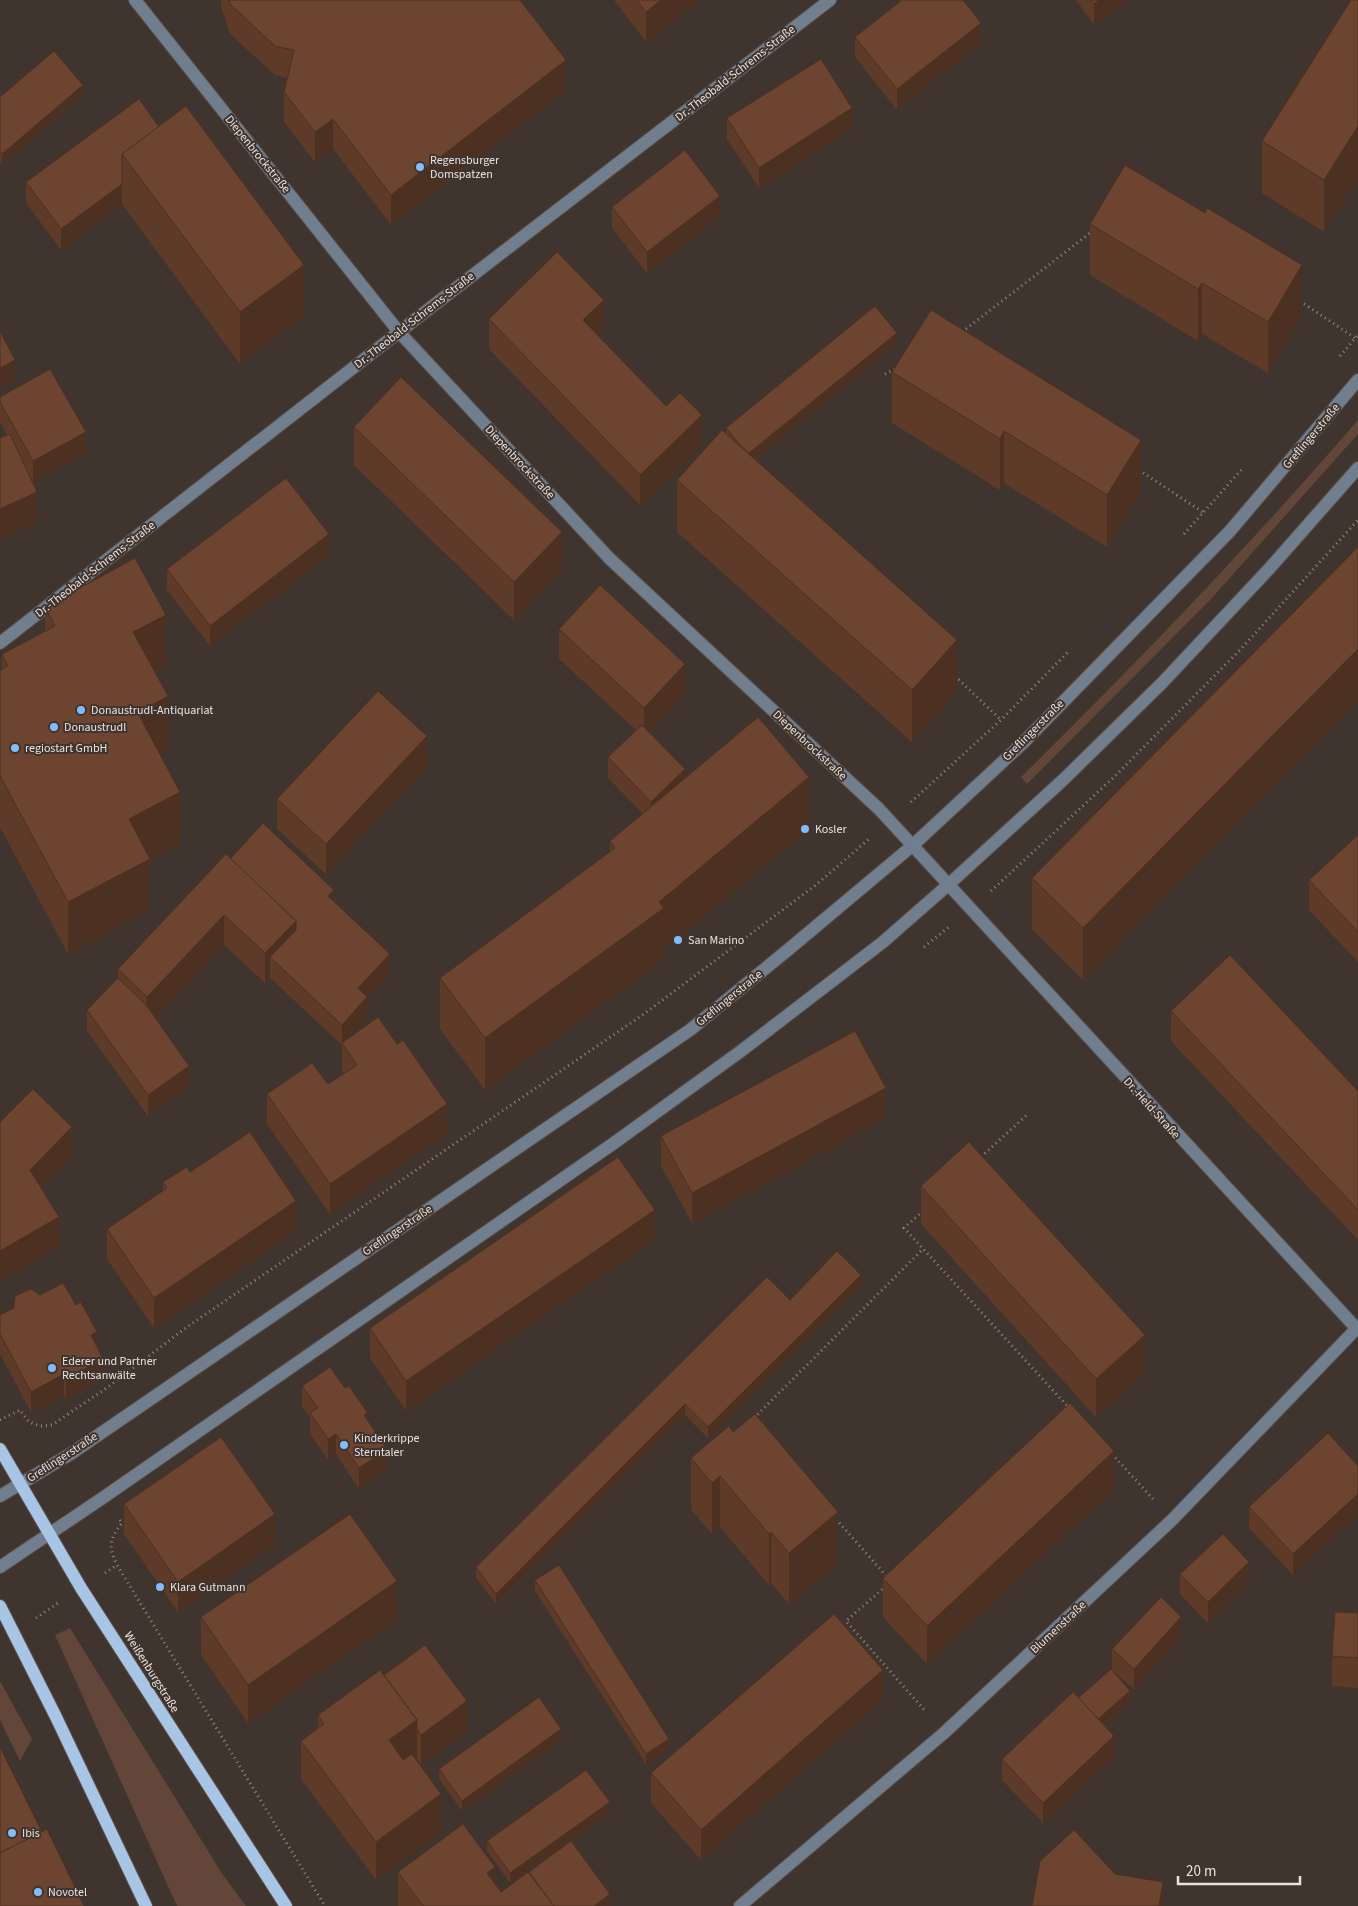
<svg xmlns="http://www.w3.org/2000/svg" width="1358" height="1906" viewBox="0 0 1358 1906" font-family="'Source Sans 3',sans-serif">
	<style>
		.grass { fill: #614639 }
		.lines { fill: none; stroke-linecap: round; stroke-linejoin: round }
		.minor-casing { stroke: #5b504a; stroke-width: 14 }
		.major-casing { stroke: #5b504a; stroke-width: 14 }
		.path { stroke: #928883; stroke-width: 3; stroke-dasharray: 1 4; stroke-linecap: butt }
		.minor { stroke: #707e8e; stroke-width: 12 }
		.major { stroke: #a8c5e6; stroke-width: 12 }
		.wall { fill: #5e3a28 }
		.shaded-wall { fill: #4c3021 }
		.building { fill: #6d442f; stroke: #4c3021 }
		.poi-dot { fill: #84bcfb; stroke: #40342e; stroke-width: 2 }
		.labels { text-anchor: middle; stroke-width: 4; stroke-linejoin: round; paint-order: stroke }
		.street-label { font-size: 12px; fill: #eae2de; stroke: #40342e }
		.poi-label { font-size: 12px; fill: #eae2de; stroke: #40342e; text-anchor: start }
	</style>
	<rect width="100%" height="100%" fill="#40342e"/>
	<g class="grass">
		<path d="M1358,420V434L1211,599L1027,784L1021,777C1138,662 1251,544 1358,420Z"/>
		<polygon points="70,1628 223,1875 246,1906 177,1906 55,1635"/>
		<polygon points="0,1681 32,1739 20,1761 0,1720"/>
	</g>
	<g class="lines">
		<defs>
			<g id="minor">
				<polyline points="135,0 399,332 609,558 879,809 1357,1329"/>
				<polyline points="0,643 399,332 830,0"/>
				<polyline points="0,1496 72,1453 690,1030 789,949 912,846 1024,742 1230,531 1358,380"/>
				<polyline points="0,1567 104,1497 614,1143 741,1051 883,942 948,885 1063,780 1162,683 1268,570 1358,468"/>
				<polyline points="740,1906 944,1733 1172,1520 1358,1327"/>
			</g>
			<g id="major">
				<polyline points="0,1449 81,1588 286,1906"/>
				<polyline points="0,1606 56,1717 146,1906"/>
			</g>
		</defs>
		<use href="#minor" class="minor-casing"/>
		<use href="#major" class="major-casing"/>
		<g class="path">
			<polyline points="1300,301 1358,340"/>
			<polyline points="962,332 1094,230"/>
			<polyline points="1340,356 1358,335"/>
			<polyline points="885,374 895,369"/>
			<polyline points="1139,470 1204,513"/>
			<polyline points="1184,534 1243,468"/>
			<polyline points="955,676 1001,720"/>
			<polyline points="911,802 1001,720 1069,651"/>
			<polyline points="991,891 1114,777 1240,650 1358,520"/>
			<polyline points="924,947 949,927"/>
			<polyline points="981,1157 1028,1114"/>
			<polyline points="923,1211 904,1228 1070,1409"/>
			<polyline points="754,1418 923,1249"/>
			<polyline points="0,1420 20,1410 29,1422 40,1426 52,1425 111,1385 187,1327 641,1016 817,884 869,839"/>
			<polyline points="1112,1454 1153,1499"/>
			<polyline points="836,1519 888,1578"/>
			<path d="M120,1520L122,1523C109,1540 108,1546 117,1565L325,1906"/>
			<polyline points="105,1573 117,1565"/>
			<polyline points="886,1586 846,1621 926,1712"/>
			<polyline points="36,1618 58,1603"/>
		</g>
		<use href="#minor" class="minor"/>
		<use href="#major" class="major"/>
	</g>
	<g class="wall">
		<polygon points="221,0 520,0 566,90 391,225 333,149 315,162 284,122 284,92 287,78 275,75 230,34 221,6"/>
		<polygon points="614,0 700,0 646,42"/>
		<polygon points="1076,0 1128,0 1094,25"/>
		<polygon points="1351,0 1324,232 1262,193 1262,141"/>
		<polygon points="855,37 981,43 897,110 855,57"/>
		<polygon points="83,95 2,164 0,162 0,97"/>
		<polygon points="727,118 852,129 759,188 727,139"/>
		<polygon points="159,127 304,316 240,364 122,204 61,250 26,203 26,182"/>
		<polygon points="612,207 720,217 647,273 612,228"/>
		<polygon points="1090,224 1302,316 1268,373 1202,334 1198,341 1090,275"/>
		<polygon points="489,319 604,330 598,336 666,406 702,445 640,505 489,349"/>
		<polygon points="897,344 755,459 957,691 912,742 677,532 677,480 726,433 726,428"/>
		<polygon points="892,372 1141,491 1107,547 1004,483 1000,490 892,423"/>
		<polygon points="0,397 86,453 33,482 27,471 37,522 0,539 0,438 7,435 0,422"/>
		<polygon points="354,427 562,570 514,620 354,465"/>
		<polygon points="1358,547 1083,980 1032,929 1032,878"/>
		<polygon points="329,555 210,646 167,590 167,569"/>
		<polygon points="45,607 166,666 155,672 168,748 159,752 180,843 150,859 150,910 68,954 0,827 0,670 2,669 2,654 45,632"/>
		<polygon points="559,629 685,694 649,733 685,778 809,829 664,949 664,959 485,1090 440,1029 440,978 610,852 610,841 643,814 608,778 608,757 636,730 559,659"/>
		<polygon points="427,766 326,874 277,829 277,799"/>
		<polygon points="1358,835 1358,962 1309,910 1309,880"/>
		<polygon points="230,859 334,902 390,975 367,999 367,1018 349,1037 447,1134 330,1214 267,1124 267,1094 328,1084 343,1074 342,1072 342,1045 270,978 265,983 224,945 155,1018 189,1087 148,1116 87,1031 87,1010 118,978 118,969"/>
		<polygon points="1171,1011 1358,1091 1358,1240 1171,1041"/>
		<polygon points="886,1118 692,1223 661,1166 661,1136"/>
		<polygon points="190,1172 296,1231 154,1328 107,1259 107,1229 163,1191 163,1182"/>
		<polygon points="921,1186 1145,1373 1096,1417 921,1224"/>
		<polygon points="655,1239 406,1411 370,1358 370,1328"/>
		<polygon points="861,1285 708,1438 685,1415 496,1604 476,1578 476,1567 790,1300"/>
		<polygon points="14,1308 97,1347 103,1379 66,1399 64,1395 31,1412 0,1354 0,1315"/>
		<polygon points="302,1386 367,1420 387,1469 359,1489 336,1454 328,1460 310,1434 310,1417 302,1406"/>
		<polygon points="729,1426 838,1563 789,1604 771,1583 769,1585 720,1527 712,1534 691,1510 691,1458"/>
		<polygon points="1328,1433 1293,1575 1249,1528 1249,1507"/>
		<polygon points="1114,1489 927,1664 883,1617 883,1578"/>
		<polygon points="124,1504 275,1544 178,1612 124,1534"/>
		<polygon points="1180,1574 1249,1582 1208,1623 1180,1594"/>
		<polygon points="535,1580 669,1749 646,1764 535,1591"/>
		<polygon points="1358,1613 1358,1688 1332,1686 1332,1656"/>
		<polygon points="201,1617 397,1620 248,1723 201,1655"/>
		<polygon points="1181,1638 1134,1689 1112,1670 1112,1649"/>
		<polygon points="384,1675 467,1731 421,1765 417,1759 415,1760 441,1833 376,1880 301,1779 301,1741 318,1729 318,1715"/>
		<polygon points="1078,1698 1130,1701 1104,1725 1114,1757 1043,1823 1002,1780 1002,1759"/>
		<polygon points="883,1700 701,1860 651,1803 651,1773"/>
		<polygon points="561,1740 462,1811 439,1779 439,1769"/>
		<polygon points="610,1812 510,1883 487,1851 487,1841"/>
		<polygon points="398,1872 495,1884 501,1892 529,1872 610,1906 398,1906"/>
	</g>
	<g class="shaded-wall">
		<polygon points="661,0 700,0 646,42 646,12"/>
		<polygon points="1099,0 1128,0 1094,25 1094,4"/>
		<polygon points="981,23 981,43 897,110 897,89"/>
		<polygon points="566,60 566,90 391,225 391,195"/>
		<polygon points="83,85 83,95 2,164 2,154"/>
		<polygon points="852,108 852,129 759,188 759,168"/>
		<polygon points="333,119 333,149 315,162 315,132"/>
		<polygon points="1358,126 1358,178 1324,232 1324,180"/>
		<polygon points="122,184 122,204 61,250 61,229"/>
		<polygon points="720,196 720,217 647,273 647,252"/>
		<polygon points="304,265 304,316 240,364 240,312"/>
		<polygon points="1302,265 1302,316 1268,373 1268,322"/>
		<polygon points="1202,283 1202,334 1198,341 1198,289"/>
		<polygon points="604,300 604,330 583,350 583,320"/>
		<polygon points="897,333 897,344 747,465 747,455"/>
		<polygon points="15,360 15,381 0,389 0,368"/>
		<polygon points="702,415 702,445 640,505 640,475"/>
		<polygon points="1004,431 1004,483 1000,490 1000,439"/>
		<polygon points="86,432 86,453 33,482 33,461"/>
		<polygon points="1141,440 1141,491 1107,547 1107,495"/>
		<polygon points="37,492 37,522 0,539 0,509"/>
		<polygon points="562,532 562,570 514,620 514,582"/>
		<polygon points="329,534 329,555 210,646 210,626"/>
		<polygon points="166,615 166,666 133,683 133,632"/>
		<polygon points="957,640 957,691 912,742 912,690"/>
		<polygon points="1358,649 1358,700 1083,980 1083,928"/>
		<polygon points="685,664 685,694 644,738 644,708"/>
		<polygon points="168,696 168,748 138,764 138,713"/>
		<polygon points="427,736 427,766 326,874 326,844"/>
		<polygon points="685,769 685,790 651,822 651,802"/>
		<polygon points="809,777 809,829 664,949 664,959 485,1090 485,1038 659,902"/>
		<polygon points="180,792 180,843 150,859 150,910 68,954 68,902 129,819"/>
		<polygon points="334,890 334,911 328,896"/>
		<polygon points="224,915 224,945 147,1027 147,997"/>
		<polygon points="296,921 296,950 270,957 270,978 265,983 265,953"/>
		<polygon points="390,954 390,975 367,999 367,1018 343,1044 342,1043 342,1025 358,988"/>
		<polygon points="189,1066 189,1087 148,1116 148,1095"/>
		<polygon points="886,1088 886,1118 692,1223 692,1193"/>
		<polygon points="447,1104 447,1134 330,1214 330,1184"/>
		<polygon points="72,1127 72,1157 30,1200 30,1170"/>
		<polygon points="296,1201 296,1231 154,1328 154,1298"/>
		<polygon points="655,1210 655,1239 406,1411 406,1381"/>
		<polygon points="59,1217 59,1247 0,1281 0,1251"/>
		<polygon points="861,1275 861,1285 708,1438 708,1427"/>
		<polygon points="97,1332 97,1353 91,1335"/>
		<polygon points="1145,1335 1145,1373 1096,1417 1096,1379"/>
		<polygon points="103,1359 103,1379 66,1399 66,1379"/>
		<polygon points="64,1374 64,1395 31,1412 31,1392"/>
		<polygon points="685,1404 685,1415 496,1604 496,1594"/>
		<polygon points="367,1412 367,1433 364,1415"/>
		<polygon points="336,1434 336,1454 328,1460 328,1439"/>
		<polygon points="387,1449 387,1469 359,1489 359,1468"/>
		<polygon points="1114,1451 1114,1489 927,1664 927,1626"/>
		<polygon points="720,1476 720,1527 712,1534 712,1483"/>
		<polygon points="1358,1494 1358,1515 1293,1575 1293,1554"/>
		<polygon points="838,1512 838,1563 789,1604 789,1553"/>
		<polygon points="275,1514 275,1544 178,1612 178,1582"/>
		<polygon points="771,1532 771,1583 769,1585 769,1534"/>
		<polygon points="1249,1562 1249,1582 1208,1623 1208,1602"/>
		<polygon points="397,1581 397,1620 248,1723 248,1685"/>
		<polygon points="1181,1617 1181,1638 1134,1689 1134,1669"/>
		<polygon points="883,1670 883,1700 701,1860 701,1830"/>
		<polygon points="1130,1691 1130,1701 1093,1735 1093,1724"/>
		<polygon points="467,1701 467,1731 421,1765 421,1735"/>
		<polygon points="417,1720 417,1759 389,1779 389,1740"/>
		<polygon points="561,1729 561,1740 462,1811 462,1801"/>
		<polygon points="1114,1736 1114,1757 1043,1823 1043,1803"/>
		<polygon points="669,1739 669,1749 646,1764 646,1754"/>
		<polygon points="441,1794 441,1833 376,1880 376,1842"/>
		<polygon points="610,1802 610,1812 510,1883 510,1873"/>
		<polygon points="495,1867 495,1906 487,1873"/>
		<polygon points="1163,1882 1163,1906 1159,1906"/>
		<polygon points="610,1894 610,1906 594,1906"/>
	</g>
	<g class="building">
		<polygon points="229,0 520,0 566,60 391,195 333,119 315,132 284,92 294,50 275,46 230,4"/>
		<polygon points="637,0 661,0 646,12"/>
		<polygon points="902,0 963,0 981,23 897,89 855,37"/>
		<polygon points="1091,0 1099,0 1094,4"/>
		<polygon points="1351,0 1358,0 1358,126 1324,180 1262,141"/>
		<polygon points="54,51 83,85 2,154 0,152 0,97"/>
		<polygon points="821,59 852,108 759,168 727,118"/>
		<polygon points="139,99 159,127 122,154 122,184 61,229 26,182"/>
		<polygon points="186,106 304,265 240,312 122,154"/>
		<polygon points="685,150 720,196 647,252 612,207"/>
		<polygon points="1125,165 1205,213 1207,208 1302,265 1268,322 1202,283 1198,289 1090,224"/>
		<polygon points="557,252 604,300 583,320 666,406 680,393 702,415 640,475 489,319"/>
		<polygon points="875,306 897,333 749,453 739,444 726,428"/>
		<polygon points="931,310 1141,440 1107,495 1004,431 1000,439 892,372"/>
		<polygon points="0,331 15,360 0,368"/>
		<polygon points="50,369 86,432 33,461 0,402 0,397"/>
		<polygon points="401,377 562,532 514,582 354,427"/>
		<polygon points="722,430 957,640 912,690 677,480"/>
		<polygon points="10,434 37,492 0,509 0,438"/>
		<polygon points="286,478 329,534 210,626 167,569"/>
		<polygon points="1358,547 1358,649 1083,928 1032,878"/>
		<polygon points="135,558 166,615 133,632 168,696 138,713 180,792 129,819 150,859 68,902 0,776 0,670 8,666 2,654 55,626 45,607"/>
		<polygon points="600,585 685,664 644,708 559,629"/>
		<polygon points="378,691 427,736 326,844 277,799"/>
		<polygon points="758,717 809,777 659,902 664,908 485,1038 440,978 615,848 610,841"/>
		<polygon points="642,725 685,769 651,802 608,757"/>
		<polygon points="263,823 334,890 328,896 390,954 358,988 367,997 342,1025 270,957 296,930 296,921 230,859"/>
		<polygon points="1358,835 1358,932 1309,880"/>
		<polygon points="226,854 296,921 265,953 224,915 147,997 118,969"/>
		<polygon points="1230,955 1358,1091 1358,1210 1171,1011"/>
		<polygon points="118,978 147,1006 189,1066 148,1095 87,1010"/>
		<polygon points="378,1017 397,1044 403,1040 447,1104 330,1184 267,1094 312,1063 328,1084 357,1065 342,1043"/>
		<polygon points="855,1031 886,1088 692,1193 661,1136"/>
		<polygon points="33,1089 72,1127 30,1170 59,1217 0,1251 0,1122"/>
		<polygon points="250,1132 296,1201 154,1298 107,1229 167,1188 163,1182 187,1167 190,1172"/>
		<polygon points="969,1142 1145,1335 1096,1379 921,1186"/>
		<polygon points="618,1157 655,1210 406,1381 370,1328"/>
		<polygon points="837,1251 861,1275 708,1427 685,1404 496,1594 476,1567 767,1277 790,1300"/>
		<polygon points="63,1283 76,1305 81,1302 97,1332 91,1335 103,1359 66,1379 64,1374 31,1392 0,1334 0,1315 14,1308 15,1296 31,1289 40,1295"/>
		<polygon points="330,1367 345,1388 349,1386 367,1412 364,1415 387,1449 359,1468 336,1434 328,1439 310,1413 318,1408 302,1386"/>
		<polygon points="1070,1403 1114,1451 927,1626 883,1578"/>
		<polygon points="755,1414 838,1512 789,1553 771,1532 769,1534 720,1476 712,1483 691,1458 729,1426 733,1432"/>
		<polygon points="1328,1433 1358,1466 1358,1494 1293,1554 1249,1507"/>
		<polygon points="221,1437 275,1514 178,1582 124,1504"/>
		<polygon points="350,1514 397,1581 248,1685 201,1617"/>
		<polygon points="1223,1534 1249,1562 1208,1602 1180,1574"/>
		<polygon points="559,1565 669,1739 646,1754 535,1580"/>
		<polygon points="1161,1597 1181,1617 1134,1669 1112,1649"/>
		<polygon points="1335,1612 1358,1613 1358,1658 1332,1656"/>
		<polygon points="834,1614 883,1670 701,1830 651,1773"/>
		<polygon points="425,1645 467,1701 421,1735 417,1729 417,1720 384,1675"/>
		<polygon points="1111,1669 1130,1691 1098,1719 1078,1698"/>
		<polygon points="380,1670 417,1720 389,1740 403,1760 412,1754 441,1794 376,1842 301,1741 324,1724 318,1715"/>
		<polygon points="1073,1692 1114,1736 1043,1803 1002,1759"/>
		<polygon points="539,1697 561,1729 462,1801 439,1769"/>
		<polygon points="0,1747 42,1832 0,1853"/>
		<polygon points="586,1770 610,1802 510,1873 487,1841"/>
		<polygon points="463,1824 495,1867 487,1873 501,1892 528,1872 554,1906 423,1906 398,1872"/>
		<polygon points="47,1829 84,1906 0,1906 0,1853"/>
		<polygon points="1074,1830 1115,1874 1163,1882 1159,1906 1032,1906 1040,1861"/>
		<polygon points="571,1841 610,1894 594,1906 554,1906 529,1872"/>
	</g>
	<g class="poi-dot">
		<circle cx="420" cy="167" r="5"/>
		<circle cx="81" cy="710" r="5"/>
		<circle cx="54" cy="727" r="5"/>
		<circle cx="15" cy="748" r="5"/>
		<circle cx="805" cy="829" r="5"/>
		<circle cx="678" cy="940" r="5"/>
		<circle cx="52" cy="1368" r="5"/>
		<circle cx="344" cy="1445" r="5"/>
		<circle cx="160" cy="1587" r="5"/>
		<circle cx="12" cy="1833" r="5"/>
		<circle cx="38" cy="1892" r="5"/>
	</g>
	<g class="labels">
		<g class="street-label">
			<text transform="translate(735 73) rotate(-38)" y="4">Dr.-Theobald-Schrems-Straße</text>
			<text transform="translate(258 154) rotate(51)" y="4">Diepenbrockstraße</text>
			<text transform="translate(414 320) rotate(-38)" y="4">Dr.-Theobald-Schrems-Straße</text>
			<text transform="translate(1311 436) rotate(-50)" y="4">Greflingerstraße</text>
			<text transform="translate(520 462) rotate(47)" y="4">Diepenbrockstraße</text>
			<text transform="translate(95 569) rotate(-38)" y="4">Dr.-Theobald-Schrems-Straße</text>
			<text transform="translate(1033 730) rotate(-45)" y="4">Greflingerstraße</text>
			<text transform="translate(810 745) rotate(43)" y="4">Diepenbrockstraße</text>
			<text transform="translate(729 998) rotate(-39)" y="4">Greflingerstraße</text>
			<text transform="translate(1152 1108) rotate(48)" y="4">Dr.-Held-Straße</text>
			<text transform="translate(397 1230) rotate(-34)" y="4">Greflingerstraße</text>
			<text transform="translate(62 1457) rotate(-33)" y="4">Greflingerstraße</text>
			<text transform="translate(1058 1627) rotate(-43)" y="4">Blumenstraße</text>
			<text transform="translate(152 1672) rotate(58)" y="4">Weißenburgstraße</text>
		</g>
		<g class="poi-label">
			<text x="430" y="164">Regensburger<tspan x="430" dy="14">Domspatzen</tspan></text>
			<text x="91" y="714">Donaustrudl-Antiquariat</text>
			<text x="64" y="731">Donaustrudl</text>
			<text x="25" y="752">regiostart GmbH</text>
			<text x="815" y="833">Kosler</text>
			<text x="688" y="944">San Marino</text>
			<text x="62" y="1365">Ederer und Partner<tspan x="62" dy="14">Rechtsanwälte</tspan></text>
			<text x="354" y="1442">Kinderkrippe<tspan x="354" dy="14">Sterntaler</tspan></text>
			<text x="170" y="1591">Klara Gutmann</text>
			<text x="22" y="1837">Ibis</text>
			<text x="48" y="1896">Novotel</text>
		</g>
	</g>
	<path d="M1178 1876v8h122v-8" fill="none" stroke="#eae2de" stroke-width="2.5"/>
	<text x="1186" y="1876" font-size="15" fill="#eae2de" stroke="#40342e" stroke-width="4" paint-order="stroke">20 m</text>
</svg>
